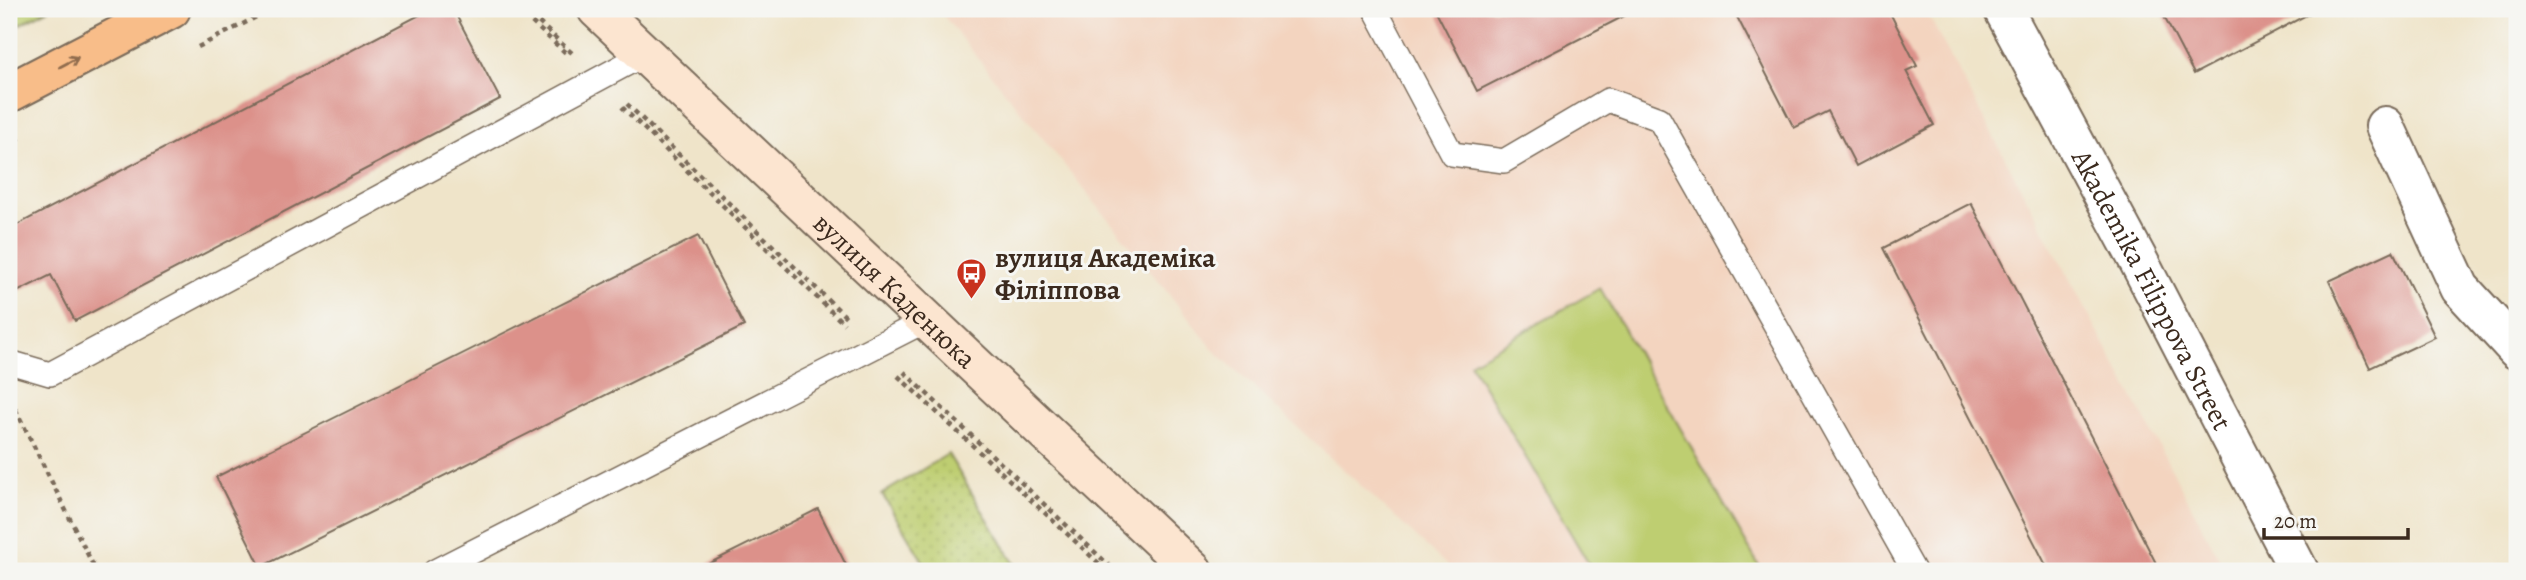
<svg xmlns="http://www.w3.org/2000/svg" width="2526" height="580" viewBox="0 0 2526 580" font-family="Alegreya,serif">
	<style>
		.built { fill: #f3d4bf }
		.green { fill: #bece71; stroke: #7c7c48; stroke-width: 2 }
		.park { fill: url(#park-dots); stroke: #7c7c48; stroke-width: 2 }
		.building { fill: #dc918a }
		.lines { fill: none; stroke-linecap: round; stroke-linejoin: round }
		.lane-casing { stroke: #7a6b5a; stroke-width: 26 }
		.street-casing { stroke: #7a6b5a; stroke-width: 42 }
		.secondary-casing { stroke: #7a6b5a; stroke-width: 42 }
		.primary-casing { stroke: #7a6b5a; stroke-width: 42 }
		.path { stroke: #7a6b5a; stroke-width: 4.5; stroke-dasharray: 5 5; stroke-linecap: butt }
		.lane { stroke: #fff; stroke-width: 23 }
		.street { stroke: #fff; stroke-width: 38 }
		.secondary { stroke: #fce5d0; stroke-width: 38 }
		.primary { stroke: #f8bd89; stroke-width: 38 }
		.oneway { stroke: #906c4e }
		.labels { text-anchor: middle; stroke-width: 6; stroke-linejoin: round; paint-order: stroke }
		.poi-label { font-size: 28px; font-weight: bold; fill: #3b2a1e; stroke: #f6f6f2; text-anchor: start }
		.street-label { font-size: 28px; fill: #3b2a1e; stroke: #f6f6f2 }
	</style>
	<defs>
		<pattern id="park-dots" width="8" height="8" patternUnits="userSpaceOnUse" patternTransform="scale(1.75)"><rect width="8" height="8" fill="#bece71"/><path d="M2 2h.1M6 6h.1" fill="none" stroke="#a4b161" stroke-width="1.8" stroke-linecap="round"/></pattern>
	</defs>
	<rect width="100%" height="100%" fill="#f6f6f2"/>
	<filter id="ink" filterUnits="userSpaceOnUse"><feTurbulence type="fractalNoise" baseFrequency=".0143" numOctaves="2"/><feDisplacementMap in="SourceGraphic" scale="14" xChannelSelector="R" yChannelSelector="G"/><feConvolveMatrix kernelMatrix="1 2 1 2 8 2 1 2 1" color-interpolation-filters="sRGB"/></filter>
	<filter id="wash" filterUnits="userSpaceOnUse"><feTurbulence type="fractalNoise" baseFrequency=".00686" numOctaves="4" result="noise"/><feDisplacementMap in="SourceGraphic" scale="28" xChannelSelector="R" yChannelSelector="G"/><feGaussianBlur stdDeviation="1.57" result="paint"/><feColorMatrix in="noise" values="0 0 0 0 0 0 0 0 0 0 0 0 0 0 0 0 0 1.4 0 .05"/><feComposite in="paint" operator="in"/></filter>
	<g filter="url(#wash)">
		<rect width="100%" height="100%" fill="#efe4c9"/>
		<polygon class="built" points="938,9 1925,9 2226,571 1453,571 1215,351"/>
		<g class="green">
			<polygon points="9,9 49,9 9,30"/>
			<polygon points="1600,288 1762,571 1593,571 1470,363"/>
		</g>
		<polygon class="park" points="948,454 1019,571 929,571 882,494"/>
		<g id="blocks">
			<g class="building">
				<polygon points="431,9 453,9 500,99 75,321 51,275 9,296 9,229"/>
				<polygon points="1435,9 1638,9 1477,91"/>
				<polygon points="1733,9 1888,9 1917,66 1906,71 1934,125 1856,166 1828,111 1794,128"/>
				<polygon points="2160,9 2318,9 2194,74"/>
				<polygon points="1971,203 2160,571 2049,571 1883,248"/>
				<polygon points="698,236 744,326 261,567 216,477"/>
				<polygon points="2393,251 2435,337 2370,368 2329,281"/>
				<polygon points="818,509 849,571 694,571"/>
			</g>
		</g>
	</g>
	<g filter="url(#ink)">
		<use href="#blocks" fill-opacity="0" stroke="#7a6b5a" stroke-width="2"/>
		<g class="lines">
			<defs>
				<g id="lane">
					<polyline points="1375,9 1452,154 1504,161 1608,100 1659,119 1914,571"/>
					<polyline points="9,362 50,374 645,54"/>
					<polyline points="435,571 927,320"/>
				</g>
				<g id="street">
					<path id="s1" d="M2003,9L2137,258L2299,571"/>
					<polyline points="2385,126 2460,288 2517,350"/>
				</g>
				<g id="secondary">
					<path id="s2" d="M597,9L1193,571"/>
				</g>
				<polyline id="primary" points="9,93 171,9"/>
			</defs>
			<use href="#lane" class="lane-casing"/>
			<use href="#street" class="street-casing"/>
			<use href="#secondary" class="secondary-casing"/>
			<use href="#primary" class="primary-casing"/>
			<g class="path">
				<polyline points="517,9 568,55"/>
				<polyline points="524,9 572,53"/>
				<polyline points="198,47 272,9"/>
				<polyline points="627,104 849,320"/>
				<polyline points="622,107 844,324"/>
				<polyline points="9,144 19,138"/>
				<polyline points="904,372 1115,571"/>
				<polyline points="898,376 1107,571"/>
				<polyline points="11,400 96,571"/>
			</g>
			<use href="#lane" class="lane"/>
			<use href="#street" class="street"/>
			<use href="#secondary" class="secondary"/>
			<use href="#primary" class="primary"/>
		</g>
		<defs><path id="oneway-shaft" d="M-6 0H5M1.5-3L5.5 0L1.5 3" fill="none" stroke-width="1.6" stroke-linecap="round" stroke-linejoin="round" transform="scale(1.75)"/></defs>
		<use class="oneway" href="#oneway-shaft" transform="translate(69 62) rotate(-28)"/>
	</g>
	<defs>
		<symbol id="bus-pin" viewBox="-11 -11 22 30"><path d="M0 17L-7.5 6A9.5 9.5 0 1 1 7.5 6Z" fill="#c8321e" stroke="#f6f6f2"/><path d="M-5-6H5V4H4V6H2V4H-2V6H-4V4H-5ZM-3.5-4V0h7V-4ZM-3.5 1.2v1.5H-2V1.2ZM2 1.2v1.5H3.5V1.2Z" fill="#fff"/></symbol>
	</defs>
	<g fill-rule="evenodd">
		<use href="#bus-pin" x="954" y="256" width="35" height="47"/>
	</g>
	<g class="labels">
		<g class="poi-label">
			<text x="995" y="267">вулиця Академіка<tspan x="995" dy="32">Філіппова</tspan></text>
		</g>
		<g class="street-label">
			<text dy="10" stroke="none"><textPath href="#s2" startOffset="410">вулиця Каденюка</textPath></text>
			<text dy="10" stroke="none"><textPath href="#s1" startOffset="318">Akademika Filippova Street</textPath></text>
		</g>
	</g>
	<rect width="2526" height="580" fill="none" stroke="#f6f6f2" stroke-width="35"/>
	<path d="M2264 528v10h144v-10" fill="none" stroke="#3b2a1e" stroke-width="3.5"/>
	<text x="2274" y="528" font-size="21" fill="#3b2a1e" stroke="#f6f6f2" stroke-width="5" paint-order="stroke">20 m</text>
</svg>
